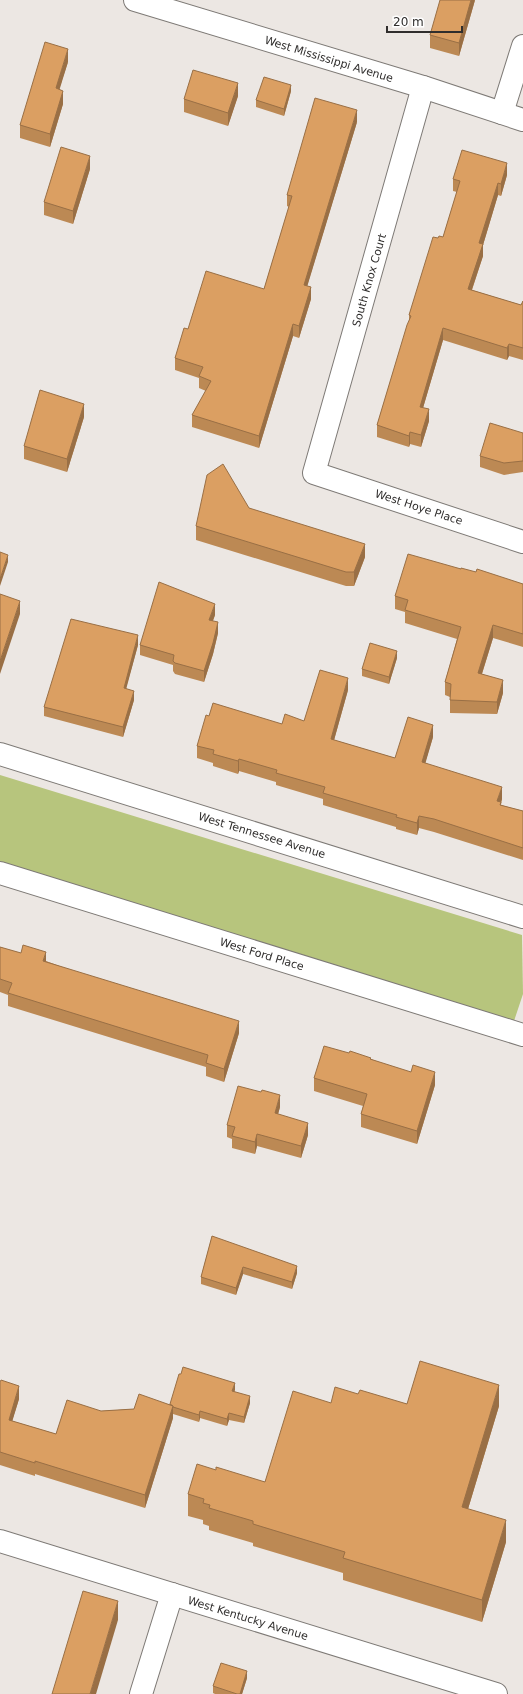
<svg xmlns="http://www.w3.org/2000/svg" width="523" height="1694" viewBox="0 0 523 1694" font-family="'DejaVu Sans',sans-serif">
	<style>
		.green { fill: #b7c57d }
		.lines { fill: none; stroke-linecap: round; stroke-linejoin: round }
		.minor-casing { stroke: #7e7a76; stroke-width: 24 }
		.minor { stroke: #fff; stroke-width: 22 }
		.wall { fill: #bc8954 }
		.shaded-wall { fill: #996f45 }
		.building { fill: #db9f62; stroke: #996f45 }
		.labels { text-anchor: middle; stroke-width: 3; stroke-linejoin: round; paint-order: stroke }
		.street-label { font-size: 11px; fill: #302e2d; stroke: #fff }
	</style>
	<rect width="100%" height="100%" fill="#ece7e3"/>
	<polygon class="green" points="0,775 522,935 523,994 514,1021 0,871"/>
	<g class="lines">
		<defs>
			<g id="minor">
				<polyline points="135,0 423,87 523,120"/>
				<polyline points="423,87 314,473 523,542"/>
				<polyline points="502,113 523,46"/>
				<polyline points="0,754 523,917"/>
				<polyline points="0,873 523,1035"/>
				<polyline points="0,1541 496,1694"/>
				<polyline points="141,1694 172,1594"/>
			</g>
		</defs>
		<use href="#minor" class="minor-casing"/>
		<use href="#minor" class="minor"/>
	</g>
	<g class="wall">
		<polygon points="475,0 459,56 430,48 430,35"/>
		<polygon points="68,62 59,89 63,104 50,147 20,138 20,125"/>
		<polygon points="291,91 284,116 256,107 256,100"/>
		<polygon points="238,96 228,126 184,112 184,99"/>
		<polygon points="357,122 307,286 311,299 299,338 293,336 259,448 192,427 192,415 206,391 199,388 199,378 175,370 175,358 188,329 264,289 289,207 287,206 287,195"/>
		<polygon points="90,169 73,224 44,215 44,202"/>
		<polygon points="507,175 501,196 498,195 483,245 483,256 472,290 521,305 523,301 523,360 509,356 507,360 443,340 423,408 429,421 421,447 410,444 409,447 377,437 377,425 409,322 409,315 438,238 443,237 457,192 453,191 453,179"/>
		<polygon points="84,417 67,472 24,459 24,446"/>
		<polygon points="523,433 523,472 504,475 480,467 480,456"/>
		<polygon points="249,508 365,557 354,586 346,586 196,540 196,526"/>
		<polygon points="461,569 523,584 523,647 493,638 482,674 503,693 497,714 450,713 450,697 445,695 445,682 457,639 405,623 405,612 395,609 395,596"/>
		<polygon points="215,615 213,621 218,633 213,654 204,682 175,674 173,671 173,665 140,655 140,645"/>
		<polygon points="138,645 126,688 134,700 123,737 44,716 44,707"/>
		<polygon points="397,658 389,684 362,676 362,669"/>
		<polygon points="348,690 334,740 395,758 433,737 425,763 502,799 501,805 523,811 523,860 434,832 419,828 417,835 396,829 396,827 323,805 323,799 276,785 276,782 239,771 238,774 213,766 213,763 197,758 197,746 209,716 282,724 304,721"/>
		<polygon points="0,947 46,961 239,1033 224,1082 206,1076 206,1067 8,1006 8,995 0,992"/>
		<polygon points="371,1059 435,1085 417,1144 361,1127 361,1114 363,1106 314,1091 314,1078"/>
		<polygon points="280,1107 278,1114 308,1135 301,1158 257,1146 255,1154 232,1148 232,1139 227,1137 227,1125"/>
		<polygon points="212,1236 297,1273 292,1289 243,1274 236,1295 201,1284 201,1277"/>
		<polygon points="0,1382 19,1399 12,1421 56,1434 101,1411 134,1409 170,1404 235,1390 234,1391 250,1403 244,1423 229,1420 227,1426 200,1418 199,1422 173,1414 173,1418 145,1508 35,1474 35,1476 0,1465"/>
		<polygon points="358,1394 407,1404 499,1406 468,1509 506,1542 482,1622 343,1580 343,1573 253,1546 253,1543 209,1530 209,1526 203,1524 203,1520 188,1516 188,1494 216,1470 265,1482 331,1403"/>
		<polygon points="247,1678 242,1694 215,1694 213,1693 213,1686"/>
	</g>
	<g class="shaded-wall">
		<polygon points="471,0 475,0 459,56 459,43"/>
		<polygon points="68,49 68,62 56,101 56,88"/>
		<polygon points="238,83 238,96 228,126 228,113"/>
		<polygon points="291,85 291,91 284,116 284,109"/>
		<polygon points="63,91 63,104 50,147 50,134"/>
		<polygon points="357,110 357,122 304,297 304,285"/>
		<polygon points="90,156 90,169 73,224 73,211"/>
		<polygon points="507,163 507,175 501,196 501,184"/>
		<polygon points="498,183 498,195 483,245 483,256 468,301 468,289 479,243"/>
		<polygon points="311,287 311,299 299,338 299,326"/>
		<polygon points="293,324 293,336 259,448 259,436"/>
		<polygon points="443,328 443,340 420,418 420,407"/>
		<polygon points="509,344 509,356 507,360 507,348"/>
		<polygon points="84,404 84,417 67,472 67,459"/>
		<polygon points="429,409 429,421 421,447 421,435"/>
		<polygon points="410,432 410,444 409,447 409,436"/>
		<polygon points="365,544 365,557 354,586 354,572"/>
		<polygon points="8,555 8,562 0,586 0,579"/>
		<polygon points="20,601 20,614 0,674 0,661"/>
		<polygon points="215,604 215,615 209,630 209,620"/>
		<polygon points="218,622 218,633 213,654 204,682 204,671"/>
		<polygon points="493,625 493,638 478,686 478,673"/>
		<polygon points="138,635 138,645 124,697 124,688"/>
		<polygon points="397,651 397,658 389,684 389,677"/>
		<polygon points="348,678 348,690 331,751 331,739"/>
		<polygon points="503,680 503,693 497,714 497,702"/>
		<polygon points="134,691 134,700 123,737 123,727"/>
		<polygon points="433,725 433,737 422,775 422,762"/>
		<polygon points="239,759 239,771 238,774 238,761"/>
		<polygon points="502,787 502,799 497,813 497,801"/>
		<polygon points="419,816 419,828 417,835 417,823"/>
		<polygon points="46,952 46,965 43,961"/>
		<polygon points="239,1021 239,1033 224,1082 224,1069"/>
		<polygon points="435,1072 435,1085 417,1144 417,1131"/>
		<polygon points="280,1095 280,1107 275,1125 275,1113"/>
		<polygon points="308,1123 308,1135 301,1158 301,1146"/>
		<polygon points="257,1134 257,1146 255,1154 255,1142"/>
		<polygon points="297,1266 297,1273 292,1289 292,1282"/>
		<polygon points="243,1267 243,1274 236,1295 236,1288"/>
		<polygon points="235,1383 235,1390 232,1397 232,1391"/>
		<polygon points="499,1385 499,1406 462,1529 462,1507"/>
		<polygon points="19,1386 19,1399 9,1432 9,1420"/>
		<polygon points="250,1396 250,1403 244,1423 244,1417"/>
		<polygon points="173,1406 173,1418 145,1508 145,1495"/>
		<polygon points="200,1411 200,1418 199,1422 199,1415"/>
		<polygon points="229,1413 229,1420 227,1426 227,1419"/>
		<polygon points="506,1520 506,1542 482,1622 482,1600"/>
		<polygon points="118,1601 118,1620 96,1694 90,1694"/>
		<polygon points="247,1671 247,1678 242,1694 240,1694"/>
	</g>
	<g class="building">
		<polygon points="440,0 471,0 459,43 430,35"/>
		<polygon points="45,42 68,49 56,88 63,91 50,134 20,125"/>
		<polygon points="193,70 238,83 228,113 184,99"/>
		<polygon points="264,77 291,85 284,109 256,100"/>
		<polygon points="315,98 357,110 304,285 311,287 299,326 293,324 259,436 192,415 211,381 199,376 203,367 175,358 184,328 188,329 206,271 264,289 292,196 287,195"/>
		<polygon points="61,147 90,156 73,211 44,202"/>
		<polygon points="462,150 507,163 501,184 498,183 479,243 483,244 468,289 521,305 523,301 523,348 509,344 507,348 443,328 420,407 429,409 421,435 410,432 409,436 377,425 407,325 411,316 409,315 433,237 438,238 439,236 443,237 460,181 453,179"/>
		<polygon points="40,390 84,404 67,459 24,446"/>
		<polygon points="490,423 523,433 523,461 504,463 480,456"/>
		<polygon points="223,464 249,508 365,544 354,572 346,572 196,526 207,475"/>
		<polygon points="0,552 8,555 0,579"/>
		<polygon points="408,554 461,569 461,568 476,572 477,569 523,584 523,634 493,625 478,673 503,680 497,702 450,700 451,684 445,682 461,627 405,610 408,600 395,596"/>
		<polygon points="159,582 215,604 209,620 218,622 213,643 204,671 175,663 173,661 174,655 140,645"/>
		<polygon points="0,594 20,601 0,661"/>
		<polygon points="71,619 138,635 124,688 134,691 123,727 44,707"/>
		<polygon points="370,643 397,651 389,677 362,669"/>
		<polygon points="320,670 348,678 331,739 395,758 408,717 433,725 422,762 502,787 497,801 501,802 500,805 523,811 523,848 434,819 419,816 417,823 396,817 397,815 323,793 325,787 276,773 277,770 239,759 238,761 213,754 214,750 197,746 206,715 209,716 213,703 282,724 285,714 304,721"/>
		<polygon points="23,945 46,952 43,961 239,1021 224,1069 206,1063 208,1055 8,993 12,983 0,979 0,947 21,953"/>
		<polygon points="324,1046 349,1053 350,1051 371,1058 370,1059 411,1072 413,1065 435,1072 417,1131 361,1114 367,1094 314,1078"/>
		<polygon points="238,1086 261,1092 262,1090 280,1095 275,1113 308,1123 301,1146 257,1134 255,1142 232,1136 235,1127 227,1125"/>
		<polygon points="212,1236 297,1266 292,1282 243,1267 236,1288 201,1277"/>
		<polygon points="420,1361 499,1385 462,1507 506,1520 482,1600 343,1558 345,1552 253,1524 253,1521 209,1508 210,1505 203,1503 204,1499 188,1494 197,1464 216,1470 216,1467 265,1482 293,1391 331,1403 335,1387 358,1394 360,1390 407,1404"/>
		<polygon points="183,1367 235,1383 232,1391 250,1396 244,1417 229,1413 227,1419 200,1411 199,1415 173,1407 173,1406 170,1404 179,1374 181,1374"/>
		<polygon points="1,1380 19,1386 9,1420 56,1434 67,1400 101,1411 134,1409 139,1394 173,1406 145,1495 35,1461 35,1463 0,1452 0,1382"/>
		<polygon points="83,1591 118,1601 90,1694 52,1694"/>
		<polygon points="221,1663 247,1671 240,1694 237,1694 213,1686"/>
	</g>
	<g class="labels">
		<g class="street-label">
			<text transform="translate(329 59) rotate(17)" y="4">West Mississippi Avenue</text>
			<text transform="translate(369 280) rotate(-74)" y="4">South Knox Court</text>
			<text transform="translate(419 507) rotate(18)" y="4">West Hoye Place</text>
			<text transform="translate(262 835) rotate(17)" y="4">West Tennessee Avenue</text>
			<text transform="translate(262 954) rotate(17)" y="4">West Ford Place</text>
			<text transform="translate(248 1618) rotate(17)" y="4">West Kentucky Avenue</text>
		</g>
	</g>
	<path d="M387 26v6h75v-6" fill="none" stroke="#302e2d" stroke-width="2"/>
	<text x="393" y="26" font-size="12" fill="#302e2d" stroke="#ffffff" stroke-width="3" paint-order="stroke">20 m</text>
</svg>
